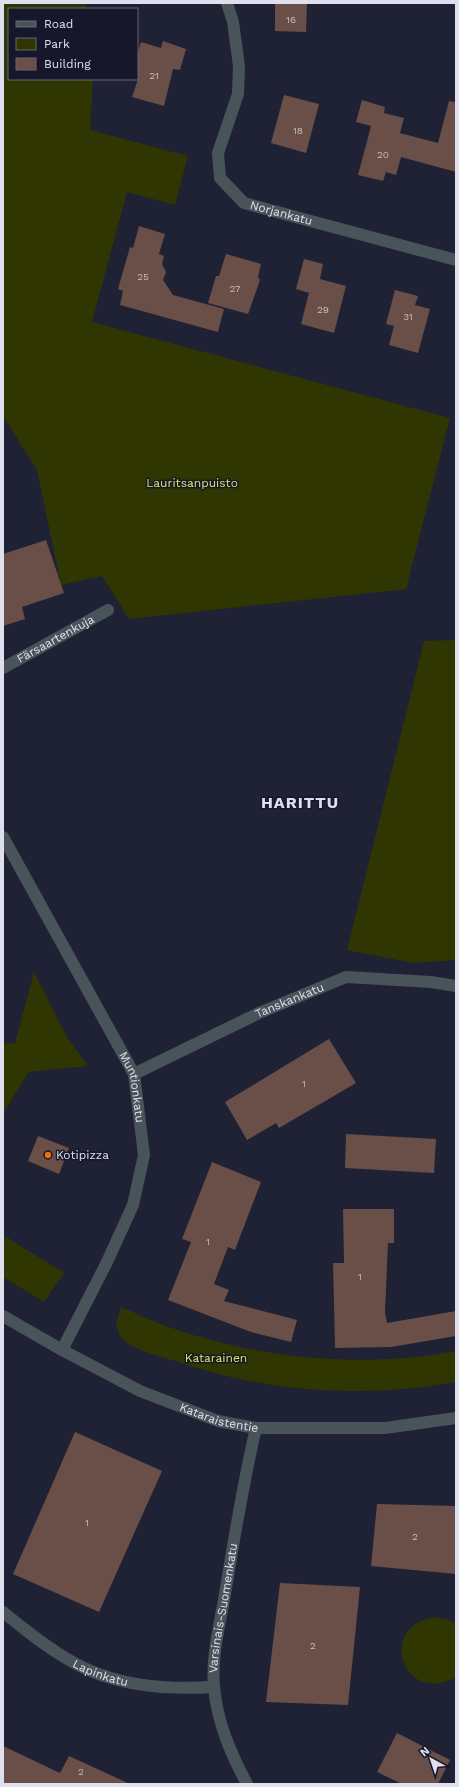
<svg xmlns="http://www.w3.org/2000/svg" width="459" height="1787" viewBox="0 0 459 1787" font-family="'Work Sans',sans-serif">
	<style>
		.green { fill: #303602 }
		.building { fill: #694f47 }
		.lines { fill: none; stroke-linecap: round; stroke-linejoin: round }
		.minor { stroke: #49545a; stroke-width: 12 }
		.food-dot { fill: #e8710a; stroke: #16172a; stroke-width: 1.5 }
		.labels { text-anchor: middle; stroke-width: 3; stroke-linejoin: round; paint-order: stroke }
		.number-label { font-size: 10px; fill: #c1bcc4 }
		.street-label { font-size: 12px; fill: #dee0ee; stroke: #16172a }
		.park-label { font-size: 12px; fill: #d7ea68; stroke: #16172a }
		.poi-label { font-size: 12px; fill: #dee0ee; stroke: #16172a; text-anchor: start }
		.district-label { font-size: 16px; font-weight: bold; letter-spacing: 1px; fill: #dee0ee; stroke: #16172a }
	</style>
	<rect width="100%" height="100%" fill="#1f2135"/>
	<g class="green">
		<polygon points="3,3 85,3 87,9 9,9 9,79 93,79 90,130 188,156 175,205 127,192 92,322 450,418 406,589 129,619 102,576 61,585 37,470 3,416"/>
		<polygon points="456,640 456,960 413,963 347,950 424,641"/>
		<polygon points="34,972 68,1039 88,1066 29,1072 3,1113 3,1044 15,1043"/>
		<polygon points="3,1235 64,1273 44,1302 3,1277"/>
		<path d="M121,1307C136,1313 151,1321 166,1326C259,1359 359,1369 456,1351V1382C361,1399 263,1392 172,1360C159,1356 130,1349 122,1338C119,1335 118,1329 116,1324Z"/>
		<path d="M436,1617L447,1619L456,1624V1677C402,1707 376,1624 436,1617Z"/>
	</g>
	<g class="building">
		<polygon points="275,3 307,3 306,32 275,31"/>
		<polygon points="163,41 186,49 180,70 173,69 164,106 132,97 138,79 137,55 141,42 161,48"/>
		<polygon points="284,95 319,104 306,153 271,143"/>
		<polygon points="362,100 385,107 384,113 404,118 400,133 438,143 449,101 456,102 456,172 401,157 396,175 386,172 383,181 358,175 371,126 356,122"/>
		<polygon points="139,226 165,234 159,254 164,256 162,264 166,272 163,280 173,295 224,309 218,332 120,305 123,291 118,289 130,247 133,248"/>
		<polygon points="226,254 261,264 258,277 260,280 248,314 208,303 216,276 219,276"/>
		<polygon points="304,259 323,264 320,279 346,286 334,333 301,324 309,293 296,289"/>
		<polygon points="395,290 418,296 415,305 430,309 418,353 389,345 394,326 386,324"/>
		<polygon points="46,540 64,593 22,607 25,619 3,626 3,554"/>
		<polygon points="329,1039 356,1083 279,1128 276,1123 247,1140 225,1102"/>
		<polygon points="346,1134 436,1139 434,1173 345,1168"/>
		<polygon points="38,1136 69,1148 59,1174 28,1161"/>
		<polygon points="212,1162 261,1182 235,1250 228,1247 214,1284 229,1290 224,1301 297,1320 291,1342 251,1332 168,1300 191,1242 182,1239"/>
		<polygon points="343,1209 394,1209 394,1243 388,1243 385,1313 387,1323 456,1311 456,1336 391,1347 335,1348 333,1263 344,1263"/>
		<polygon points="75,1432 162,1471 99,1612 13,1574"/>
		<polygon points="377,1504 456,1506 456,1574 371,1566"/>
		<polygon points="280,1583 360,1587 348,1705 266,1702"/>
		<polygon points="397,1733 450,1760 438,1784 402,1784 377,1772"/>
		<polygon points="3,1746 60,1773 69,1756 130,1784 3,1784"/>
	</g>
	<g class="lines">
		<g class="minor">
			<path id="s1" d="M227,3L233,22L239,66L238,94L218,153L220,178L244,203L456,260"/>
			<path id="s2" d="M3,668L108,610"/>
			<path id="s3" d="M3,837L134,1074L144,1155L133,1205L107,1262L62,1350"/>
			<path id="s4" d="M134,1074L259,1013L346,977L431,982L456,986"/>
			<path id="s5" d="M3,1316L62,1350L140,1391L218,1421L256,1428H385L456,1418"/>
			<path id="s6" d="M3,1612C24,1629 46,1647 69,1660C113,1686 164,1690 213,1687"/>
			<path id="s7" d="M247,1784C231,1754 217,1722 214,1687C211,1657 220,1624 225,1594C234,1539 243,1483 256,1428"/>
		</g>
	</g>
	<circle class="food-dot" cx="48" cy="1155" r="4"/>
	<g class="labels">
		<g class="number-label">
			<text x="291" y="23">16</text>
			<text x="154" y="79">21</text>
			<text x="298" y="134">18</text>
			<text x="383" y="158">20</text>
			<text x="143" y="280">25</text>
			<text x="235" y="292">27</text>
			<text x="323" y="313">29</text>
			<text x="408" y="320">31</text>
			<text x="304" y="1087">1</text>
			<text x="208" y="1245">1</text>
			<text x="360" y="1280">1</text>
			<text x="87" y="1526">1</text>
			<text x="415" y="1540">2</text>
			<text x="313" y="1649">2</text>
			<text x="81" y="1775">2</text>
		</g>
		<g class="street-label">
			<text dy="4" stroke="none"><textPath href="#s1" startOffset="253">Norjankatu</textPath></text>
			<text dy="4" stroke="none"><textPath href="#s2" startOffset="60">Färsaartenkuja</textPath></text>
			<text dy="4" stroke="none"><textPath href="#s4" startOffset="172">Tanskankatu</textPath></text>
			<text dy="4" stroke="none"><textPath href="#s3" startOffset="283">Muntionkatu</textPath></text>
			<text dy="4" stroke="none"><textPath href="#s5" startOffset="240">Kataraistentie</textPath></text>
			<text dy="4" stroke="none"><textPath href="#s7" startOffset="183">Varsinais-Suomenkatu</textPath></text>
			<text dy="4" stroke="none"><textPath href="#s6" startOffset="116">Lapinkatu</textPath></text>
		</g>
		<g class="park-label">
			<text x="192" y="487">Lauritsanpuisto</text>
			<text x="216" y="1362">Katarainen</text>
		</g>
		<g class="poi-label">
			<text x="56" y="1159">Kotipizza</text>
		</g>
		<g class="district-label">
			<text x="300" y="808">HARITTU</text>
		</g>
	</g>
	<rect width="459" height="1787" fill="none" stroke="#dee0ee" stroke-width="8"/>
	<rect x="8" y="8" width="130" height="72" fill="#16172a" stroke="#666778"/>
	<rect x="16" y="21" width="20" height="6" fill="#49545a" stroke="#666778"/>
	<text x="44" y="28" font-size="12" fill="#dee0ee">Road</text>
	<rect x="16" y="38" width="20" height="12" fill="#303602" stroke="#666778"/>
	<text x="44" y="48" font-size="12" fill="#dee0ee">Park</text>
	<rect x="16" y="58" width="20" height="12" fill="#694f47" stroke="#666778"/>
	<text x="44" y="68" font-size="12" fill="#dee0ee">Building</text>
	<g transform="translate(431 1759) rotate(320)" stroke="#16172a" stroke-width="3" paint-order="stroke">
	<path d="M0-3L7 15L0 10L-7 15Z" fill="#dee0ee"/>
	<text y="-6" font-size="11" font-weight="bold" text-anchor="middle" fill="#dee0ee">N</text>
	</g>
</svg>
